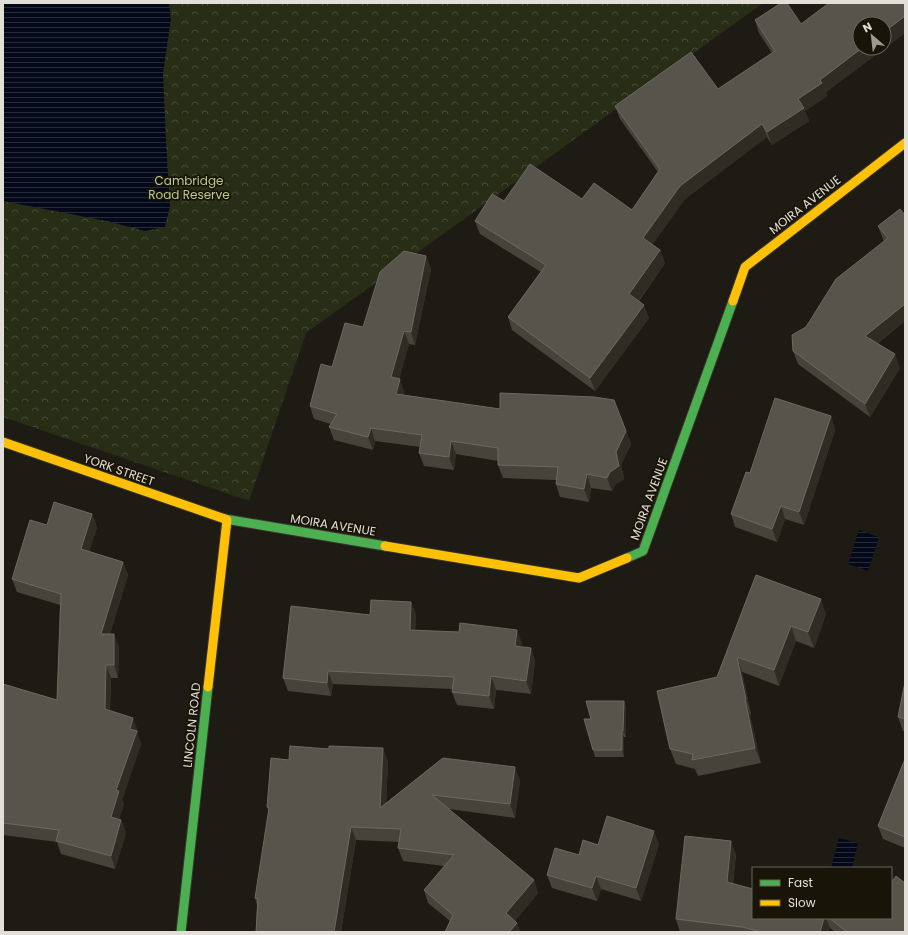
<svg xmlns="http://www.w3.org/2000/svg" width="908" height="935" viewBox="0 0 908 935" font-family="Poppins,sans-serif">
	<style>
		.forest { fill: url(#forest-crowns) }
		.water { fill: url(#water-rules) }
		.lines { fill: none; stroke-linecap: round; stroke-linejoin: round }
		.fast-casing { stroke: #383630; stroke-width: 11 }
		.slow-casing { stroke: #383630; stroke-width: 11 }
		.fast { stroke: #4caf50; stroke-width: 9 }
		.slow { stroke: #ffc107; stroke-width: 9 }
		.wall { fill: #47433b }
		.shaded-wall { fill: #2f2c24 }
		.building { fill: #57544c; stroke: #6d6961 }
		.labels { text-anchor: middle; stroke-width: 3.5; stroke-linejoin: round; paint-order: stroke }
		.park-label { font-size: 12px; fill: #bac990; stroke: #181408 }
		.street-label { font-size: 12px; fill: #e1dfd7; stroke: #181408 }
	</style>
	<defs>
		<pattern id="forest-crowns" width="20" height="18" patternUnits="userSpaceOnUse"><rect width="20" height="18" fill="#282d16"/><path d="M2 6a3 3 0 1 1 6 0M12 15a3 3 0 1 1 6 0" fill="none" stroke="#474b37"/></pattern>
		<pattern id="water-rules" width="6" height="5" patternUnits="userSpaceOnUse"><rect width="6" height="5" fill="#030919"/><path d="M0 2.5h6" fill="none" stroke="#272c3a"/></pattern>
	</defs>
	<rect width="100%" height="100%" fill="#1e1b14"/>
	<polygon class="forest" points="3,3 763,3 306,333 249,501 3,417"/>
	<g class="water">
		<polygon points="3,3 169,3 171,19 163,73 166,141 170,206 165,227 145,231 107,221 3,201"/>
		<polygon points="859,530 879,537 868,571 848,564"/>
		<polygon points="839,838 858,843 852,868 831,868"/>
	</g>
	<g class="lines">
		<defs>
			<g id="fast">
				<polyline points="225,519 385,546"/>
				<polyline points="627,558 643,551 733,301"/>
				<polyline points="181,932 208,687"/>
			</g>
			<g id="slow">
				<polyline points="733,301 745,267 905,143"/>
				<polyline points="3,442 225,519"/>
				<polyline points="385,546 579,578 627,558"/>
				<polyline points="208,687 227,520"/>
			</g>
		</defs>
		<use href="#fast" class="fast-casing"/>
		<use href="#slow" class="slow-casing"/>
		<use href="#fast" class="fast"/>
		<use href="#slow" class="slow"/>
	</g>
	<g class="wall">
		<polygon points="905,3 905,33 826,92 827,96 805,111 809,121 772,145 767,137 685,199 652,245 660,250 665,263 639,301 649,318 595,391 512,330 508,317 541,272 480,234 475,221 504,201 582,199 632,210 658,172 620,119 615,106 718,89 772,53 759,33 755,20 801,24"/>
		<polygon points="900,209 905,321 877,344 900,368 870,417 798,364 793,351 806,327 884,241 883,239 878,226"/>
		<polygon points="426,256 431,269 415,345 409,344 399,379 404,392 404,395 626,431 631,444 621,465 624,479 615,485 612,491 591,488 589,502 560,497 556,484 556,480 503,478 498,465 498,461 456,454 454,470 424,466 419,453 420,447 375,441 373,450 334,440 329,427 331,424 314,419 310,406 332,367 363,327"/>
		<polygon points="831,416 835,430 804,525 785,519 777,542 735,527 731,514 750,473"/>
		<polygon points="92,514 97,527 89,552 123,562 128,575 110,634 119,647 118,678 111,678 110,710 138,731 137,733 141,744 122,800 124,804 119,819 121,820 126,833 115,869 61,854 57,842 3,835 3,684 57,700 60,605 17,592 12,579"/>
		<polygon points="756,575 826,614 814,648 796,641 779,686 742,672 751,714 750,715 761,763 698,776 695,769 676,764 670,749 717,677"/>
		<polygon points="411,602 416,615 415,630 522,643 521,647 531,648 535,661 531,694 496,690 494,709 457,705 452,692 452,689 333,684 331,696 288,691 283,678 370,615"/>
		<polygon points="905,682 905,731 903,731 898,717"/>
		<polygon points="624,701 626,708 626,737 624,737 624,757 595,757 593,750 591,719"/>
		<polygon points="443,758 520,780 515,818 449,809 534,880 538,893 515,921 517,923 520,932 445,932 450,921 428,903 424,890 444,866 403,861 398,848 399,842 356,840 341,932 256,932 257,905 255,898 269,811 267,807 289,760 388,761 386,803"/>
		<polygon points="905,759 905,848 883,839 878,826"/>
		<polygon points="659,844 641,901 601,889 597,901 552,888 547,875 579,855 598,845"/>
		<polygon points="736,854 733,883 753,918 861,918 905,932 835,932 830,928 828,932 680,932 676,919"/>
	</g>
	<g class="shaded-wall">
		<polygon points="905,16 905,33 826,92 827,96 805,111 809,121 772,145 767,132 798,99 820,80 862,48 884,48 884,32"/>
		<polygon points="762,124 767,137 685,199 648,251 643,238 680,186"/>
		<polygon points="660,250 665,263 634,307 629,294"/>
		<polygon points="426,256 431,269 415,345 411,332"/>
		<polygon points="905,304 905,321 870,349 865,336"/>
		<polygon points="644,305 649,318 595,391 590,378"/>
		<polygon points="404,331 409,344 396,390 391,377"/>
		<polygon points="895,354 900,368 870,417 865,404"/>
		<polygon points="400,379 404,392 400,407 396,394"/>
		<polygon points="831,416 835,430 804,525 799,512"/>
		<polygon points="371,428 375,441 373,450 368,437"/>
		<polygon points="626,431 631,444 621,465 624,479 615,485 612,491 607,478 616,452"/>
		<polygon points="451,441 456,454 454,470 449,457"/>
		<polygon points="587,474 591,488 589,502 584,489"/>
		<polygon points="781,506 785,519 777,542 772,529"/>
		<polygon points="92,514 97,527 86,562 81,549"/>
		<polygon points="123,562 128,575 106,647 101,634"/>
		<polygon points="821,599 826,614 814,648 808,632"/>
		<polygon points="411,602 416,615 415,643 410,630"/>
		<polygon points="791,626 796,641 779,686 774,670"/>
		<polygon points="517,630 522,643 520,659 515,646"/>
		<polygon points="114,634 119,647 118,678 114,665"/>
		<polygon points="531,648 535,661 531,694 526,681"/>
		<polygon points="737,657 742,672 751,714 746,699"/>
		<polygon points="106,665 111,678 109,722 105,709"/>
		<polygon points="328,671 333,684 331,696 327,683"/>
		<polygon points="491,676 496,690 494,709 489,696"/>
		<polygon points="745,699 750,715 761,763 755,748"/>
		<polygon points="624,701 626,708 626,737 623,731"/>
		<polygon points="133,718 138,731 137,733 141,744 122,800 124,804 116,830 111,817 116,790 130,729"/>
		<polygon points="622,731 624,737 624,757 622,750"/>
		<polygon points="383,748 388,761 385,821 380,808"/>
		<polygon points="515,767 520,780 515,818 510,804"/>
		<polygon points="121,820 126,833 115,869 111,856"/>
		<polygon points="351,827 356,840 341,932 334,932"/>
		<polygon points="654,831 659,844 641,901 636,888"/>
		<polygon points="731,841 736,854 731,895 727,882"/>
		<polygon points="596,876 601,889 597,901 592,888"/>
		<polygon points="534,880 538,893 511,926 506,913"/>
		<polygon points="824,918 826,918 830,928 828,932 820,932"/>
		<polygon points="517,923 520,932 509,932"/>
	</g>
	<g class="building">
		<polygon points="781,3 787,3 801,24 829,3 905,3 905,16 884,32 884,24 860,24 860,48 862,48 820,80 822,83 798,99 804,108 767,132 762,124 680,186 643,238 660,250 629,294 644,305 590,378 508,317 546,265 475,221 492,194 504,201 530,164 582,199 594,183 632,210 660,169 615,106 691,52 718,89 775,51 755,20"/>
		<polygon points="900,209 905,215 905,304 865,336 895,354 865,404 793,351 792,335 806,327 836,279 888,238 878,226"/>
		<polygon points="404,251 426,256 411,332 404,331 391,377 400,379 396,394 500,409 500,393 594,397 614,400 626,431 616,452 619,466 610,472 607,478 587,474 584,489 556,484 558,467 498,465 498,448 451,441 449,457 419,453 422,435 371,428 368,437 329,427 337,414 310,406 321,364 332,367 345,323 363,327 380,272"/>
		<polygon points="775,398 831,416 799,512 781,506 772,529 731,514 746,472 750,473"/>
		<polygon points="54,502 92,514 81,549 123,562 101,634 114,634 114,665 106,665 105,709 133,718 130,729 137,731 116,790 119,791 111,817 121,820 111,856 56,841 59,830 3,823 3,684 57,700 61,594 12,579 30,520 47,525"/>
		<polygon points="756,575 821,599 808,632 791,626 774,670 737,657 746,699 745,699 755,748 692,760 693,754 670,749 657,691 717,677"/>
		<polygon points="371,600 411,602 410,630 459,632 460,623 517,630 515,646 531,648 526,681 491,676 489,696 452,692 454,677 328,671 327,683 283,678 291,606 370,615"/>
		<polygon points="905,682 905,719 898,717"/>
		<polygon points="586,701 624,701 623,731 622,731 622,750 593,750 584,719 591,719"/>
		<polygon points="290,746 329,749 329,746 383,748 380,808 443,758 515,767 510,804 432,795 534,880 506,913 517,923 509,932 445,932 453,915 424,890 454,855 398,848 401,829 351,827 334,932 256,932 258,899 255,898 269,808 267,807 271,758 289,760"/>
		<polygon points="905,759 905,837 878,826"/>
		<polygon points="607,816 654,831 636,888 596,876 592,888 547,875 555,848 579,855 583,840 598,845"/>
		<polygon points="685,836 731,841 727,882 753,889 753,918 824,918 820,932 761,932 742,927 676,919"/>
		<polygon points="896,876 905,883 905,932 847,932 829,918 861,918 864,919 864,918 891,918 891,883"/>
	</g>
	<g class="labels">
		<g class="park-label">
			<text x="189" y="185">Cambridge<tspan x="189" dy="14">Road Reserve</tspan></text>
		</g>
		<g class="street-label">
			<text transform="translate(805 205) rotate(-38)" y="4">MOIRA AVENUE</text>
			<text transform="translate(119 470) rotate(19)" y="4">YORK STREET</text>
			<text transform="translate(649 499) rotate(-70)" y="4">MOIRA AVENUE</text>
			<text transform="translate(333 525) rotate(9)" y="4">MOIRA AVENUE</text>
			<text transform="translate(192 725) rotate(-84)" y="4">LINCOLN ROAD</text>
		</g>
	</g>
	<rect width="908" height="935" fill="none" stroke="#e1dfd7" stroke-width="8"/>
	<rect x="752" y="867" width="140" height="52" fill="#181408" stroke="#68655b"/>
	<rect x="760" y="880" width="20" height="6" fill="#4caf50" stroke="#68655b"/>
	<text x="788" y="887" font-size="12" fill="#e1dfd7">Fast</text>
	<rect x="760" y="900" width="20" height="6" fill="#ffc107" stroke="#68655b"/>
	<text x="788" y="907" font-size="12" fill="#e1dfd7">Slow</text>
	<g transform="translate(872 36) rotate(332)"><circle r="19" fill="#181408" stroke="#68655b"/>
	<path d="M0-3L7 15L0 10L-7 15Z" fill="#9d9a93"/>
	<text y="-6" font-size="11" font-weight="bold" text-anchor="middle" fill="#e1dfd7">N</text>
	</g>
</svg>
